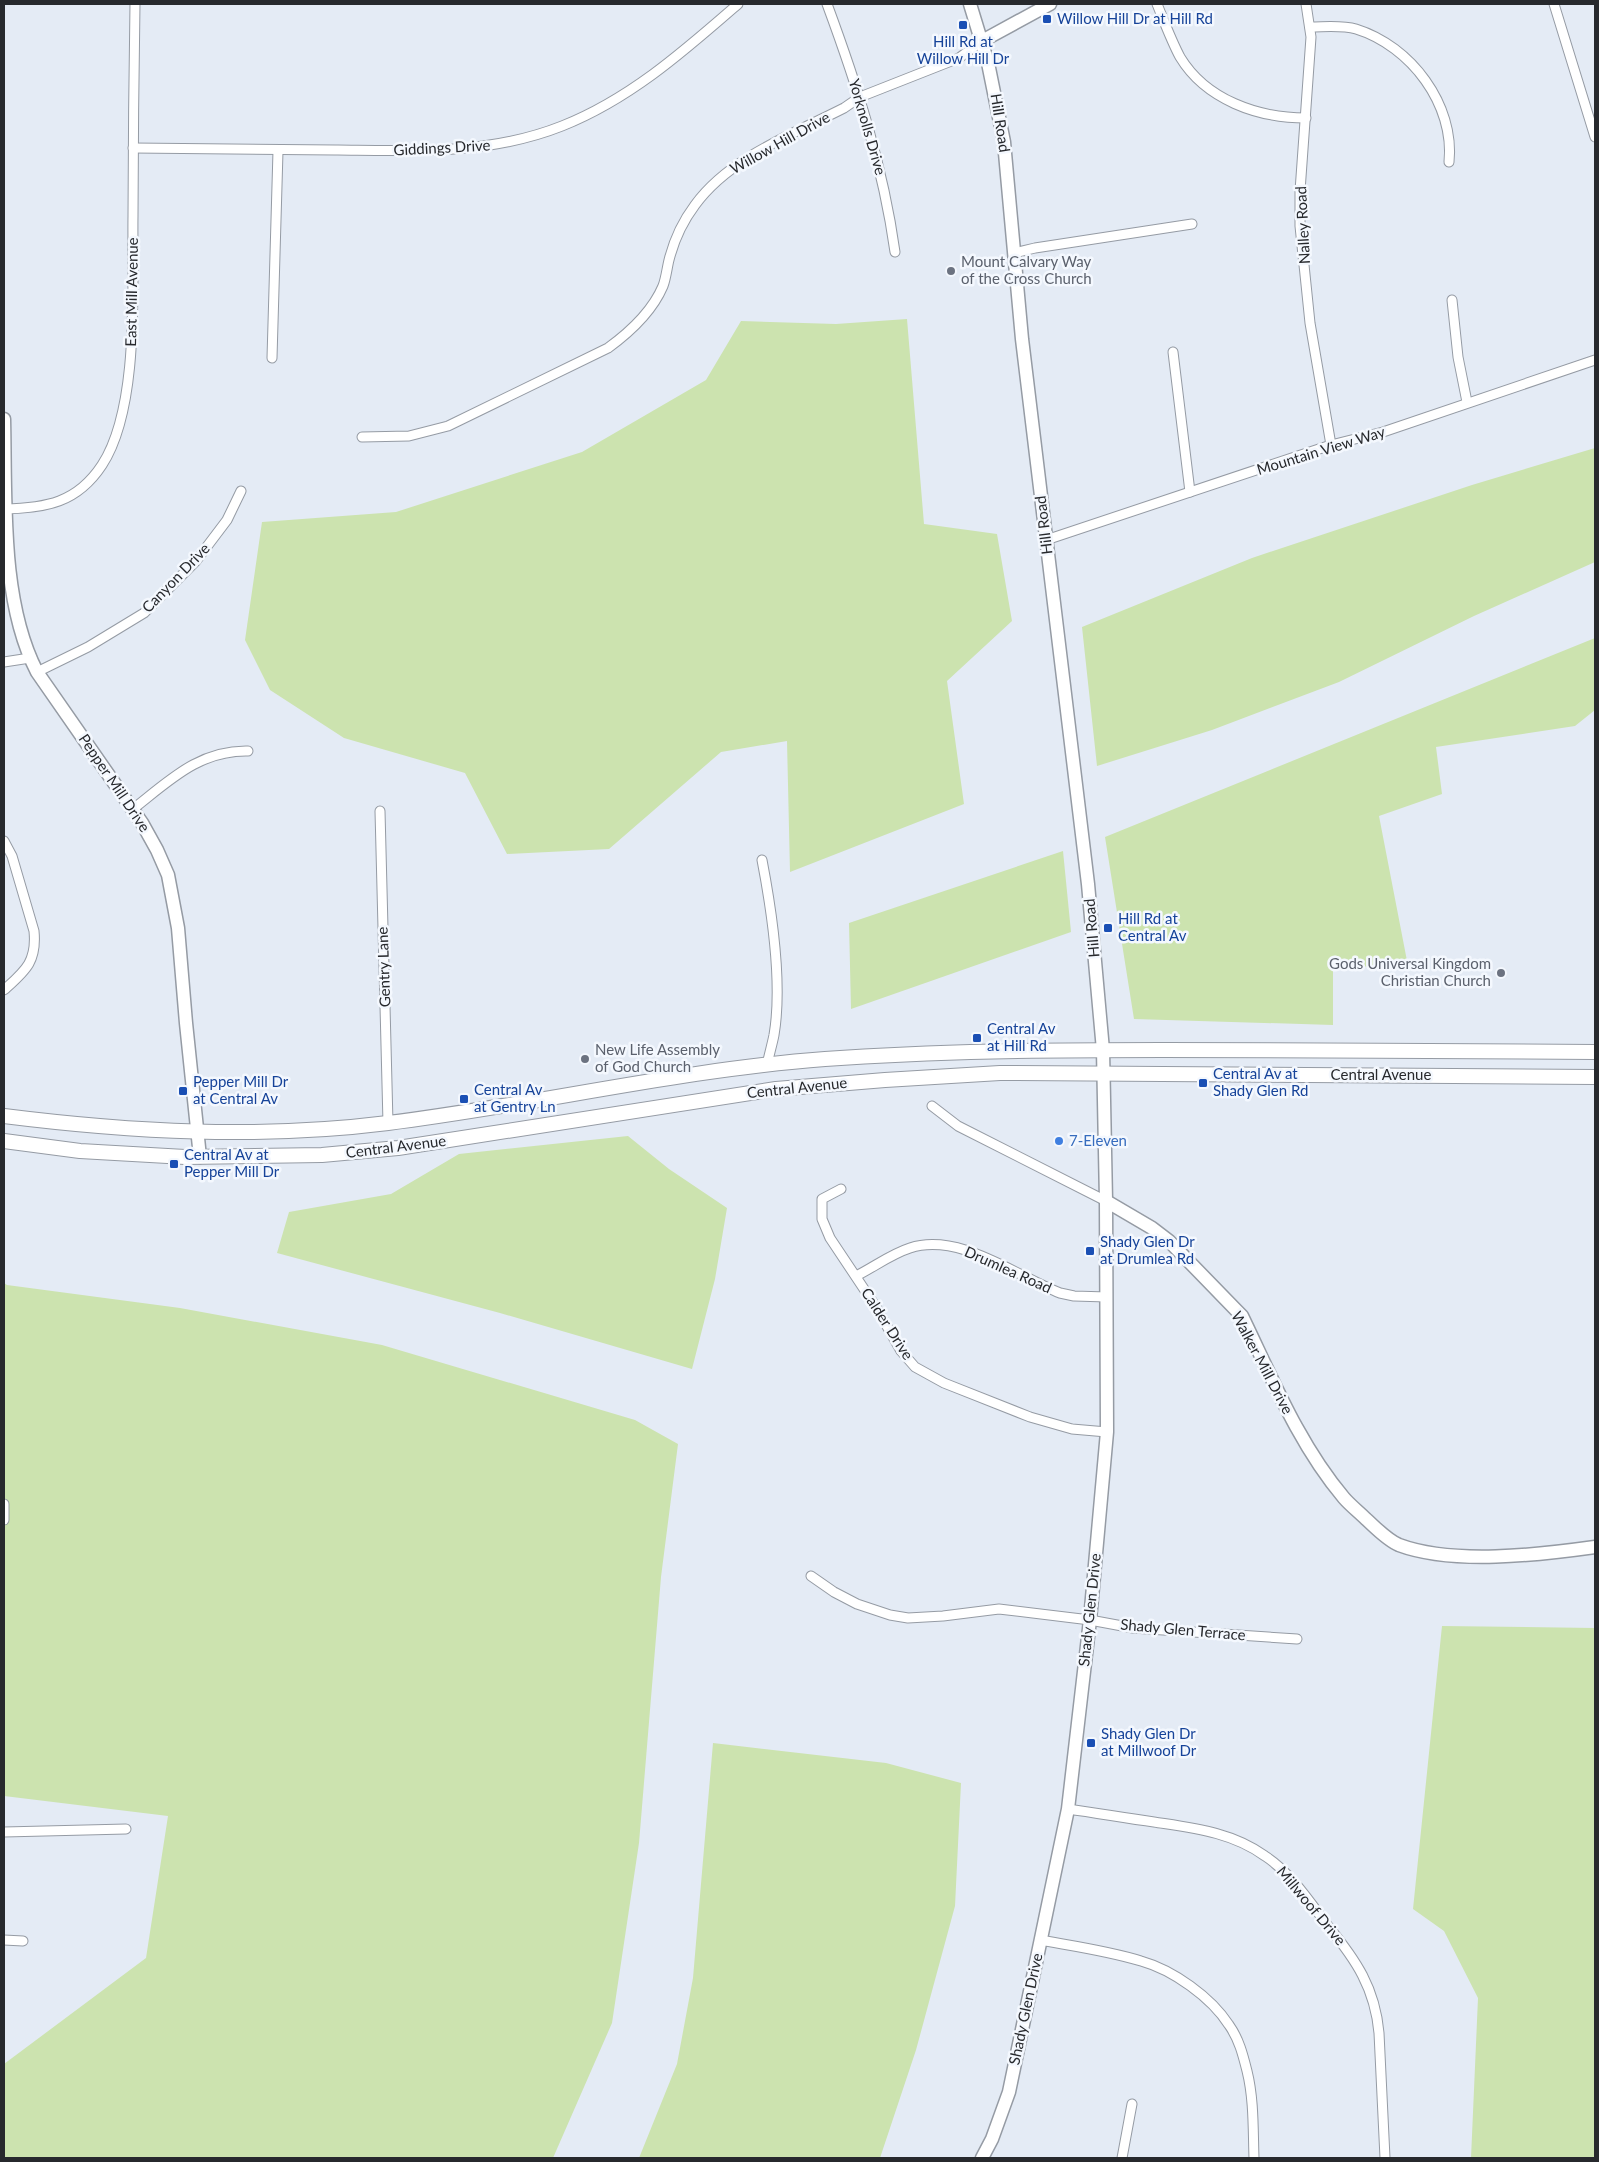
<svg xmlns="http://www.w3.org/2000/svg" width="1599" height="2162" viewBox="0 0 1599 2162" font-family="Lato,sans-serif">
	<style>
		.green { fill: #cce3af }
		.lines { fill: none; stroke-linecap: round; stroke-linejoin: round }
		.street-casing { stroke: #959ba4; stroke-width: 11 }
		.secondary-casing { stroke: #959ba4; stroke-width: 15 }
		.primary-casing { stroke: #959ba4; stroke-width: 16 }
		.street { stroke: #fff; stroke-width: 9 }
		.secondary { stroke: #fff; stroke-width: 12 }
		.primary { stroke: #fff; stroke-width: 14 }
		.transit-dot { fill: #1a4fb4; stroke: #f4f8fe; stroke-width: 2 }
		.worship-dot { fill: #6b7280; stroke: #f4f8fe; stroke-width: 2 }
		.shop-dot { fill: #3f7fe0; stroke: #f4f8fe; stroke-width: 2 }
		.labels { text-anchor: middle; stroke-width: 5; stroke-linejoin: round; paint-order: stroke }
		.transit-label { font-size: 15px; fill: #164399; stroke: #f4f8fe; text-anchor: start }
		.street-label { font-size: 15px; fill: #27292d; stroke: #f4f8fe }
		.worship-label { font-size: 15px; fill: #5b616d; stroke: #f4f8fe; text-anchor: start }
		.shop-label { font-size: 15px; fill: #366cbe; stroke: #f4f8fe; text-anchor: start }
	</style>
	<rect width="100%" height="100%" fill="#e4ebf5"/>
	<g class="green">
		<polygon points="907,319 924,524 997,534 1012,621 947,681 964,804 790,872 787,741 721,752 609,849 507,854 465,773 344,738 270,690 245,640 262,522 396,512 582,452 706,380 741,321 836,324"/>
		<polygon points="1595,448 1595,562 1474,616 1339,682 1212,730 1097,766 1082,627 1252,558 1472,485"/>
		<polygon points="1595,638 1595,710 1575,726 1436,747 1442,794 1379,816 1408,966 1333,967 1333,1025 1134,1019 1105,837"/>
		<polygon points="1063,851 1071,932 851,1009 849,923"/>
		<polygon points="628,1136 669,1169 727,1208 715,1279 692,1369 500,1313 277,1253 289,1212 391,1194 459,1154"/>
		<polygon points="4,1283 7,1285 180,1308 382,1345 635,1420 678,1444 661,1577 639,1843 612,2023 553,2158 4,2158 4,2064 146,1958 168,1816 4,1796"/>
		<polygon points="1442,1626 1595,1628 1595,2158 1471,2158 1478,1998 1444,1931 1413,1909"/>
		<polygon points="713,1743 886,1763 961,1783 955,1906 916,2050 880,2158 639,2158 677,2064 693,1978"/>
	</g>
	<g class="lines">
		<defs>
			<g id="street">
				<path d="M827,4C857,85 883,166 895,252"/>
				<path d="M1157,4C1164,21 1171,40 1180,57C1206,100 1258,118 1306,118"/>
				<polyline points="1306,4 1311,37 1300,191 1300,226 1310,323 1331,445"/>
				<polyline points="1554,4 1595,137"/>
				<path d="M1310,27C1325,27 1342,25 1356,29C1411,46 1455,105 1449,162"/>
				<path d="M133,148C202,149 270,149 338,150C414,151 489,155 562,126C630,99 684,51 738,4"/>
				<polyline points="1014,253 1035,248 1192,224"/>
				<polyline points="1452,300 1458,357 1467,402"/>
				<polyline points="1173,352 1190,492"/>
				<polyline points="272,358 278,151"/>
				<path d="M362,437L409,436L448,426L608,348C630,332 652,312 663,286C666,278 667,268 669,260C674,240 683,221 695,205C729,158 793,134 844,108L860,97L959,58L982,41"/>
				<path d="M4,509C46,508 77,503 102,465C140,407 132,285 133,216C133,145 134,75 135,4"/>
				<polyline points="1046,540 1331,445 1383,432 1595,360"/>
				<polyline points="4,662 30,658"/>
				<polyline points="37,672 88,647 144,613 196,561 227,520 241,491"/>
				<path d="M133,809C169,781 199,750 248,751"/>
				<polyline points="380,811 388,1123"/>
				<path d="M4,841L12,856L34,931C37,962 25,971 4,990"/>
				<path d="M762,860C772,912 783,982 774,1035C772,1045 769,1055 767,1065"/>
				<polyline points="932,1106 958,1126 1106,1201"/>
				<polyline points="841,1189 822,1199 822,1219 830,1238 876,1307 901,1351 915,1367 944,1383 1030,1417 1072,1429 1107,1432"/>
				<path d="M856,1276C874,1267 891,1254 910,1248C959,1232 1016,1276 1060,1293L1074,1296L1107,1297"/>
				<polyline points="4,1504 4,1520"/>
				<polyline points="811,1576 834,1592 857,1604 890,1615 908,1618 943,1616 999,1609 1090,1620 1133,1628 1297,1639"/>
				<path d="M1068,1809C1097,1813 1125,1818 1154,1822C1193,1828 1232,1832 1265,1856C1291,1873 1309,1901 1328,1926C1356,1960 1375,1988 1379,2033L1385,2158"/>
				<polyline points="4,1832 126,1829"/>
				<polyline points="4,1940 23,1941"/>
				<path d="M1040,1940C1073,1946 1109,1951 1141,1961C1173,1970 1211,1997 1229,2025C1239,2039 1243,2055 1247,2071C1254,2099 1253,2130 1254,2158"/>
				<polyline points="1122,2158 1132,2104"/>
			</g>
			<g id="secondary">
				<polyline points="970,4 988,63 1004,142 1022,339 1088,884 1103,1050 1106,1201 1107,1432 1090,1620 1068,1809 1009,2092 992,2139 982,2158"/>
				<polyline points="982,41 1050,4"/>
				<path d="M4,419C6,498 0,601 37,672L142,823L157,850L168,875L178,928L186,1023L200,1157"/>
				<path d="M1106,1201L1152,1228L1169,1241L1237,1311L1242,1316C1272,1378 1299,1445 1344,1498C1351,1506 1359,1512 1366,1519C1376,1528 1387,1540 1399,1545C1453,1565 1538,1555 1595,1547"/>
			</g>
			<g id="primary">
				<path d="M4,1116C131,1132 260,1139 388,1123C534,1105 678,1070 825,1059C937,1051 1049,1050 1162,1050C1306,1050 1451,1051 1595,1052"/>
				<polyline points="4,1141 80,1151 185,1157 322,1155 398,1148 776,1089 885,1080 1000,1073 1595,1077"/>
			</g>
		</defs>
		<use href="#street" class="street-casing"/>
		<use href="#secondary" class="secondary-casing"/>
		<use href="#primary" class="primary-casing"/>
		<use href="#street" class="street"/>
		<use href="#secondary" class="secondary"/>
		<use href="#primary" class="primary"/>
	</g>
	<g class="transit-dot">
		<rect x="1042" y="14" width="10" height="10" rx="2.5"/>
		<rect x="958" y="20" width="10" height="10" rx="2.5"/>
		<rect x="1103" y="923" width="10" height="10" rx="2.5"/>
		<rect x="972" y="1033" width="10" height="10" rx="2.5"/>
		<rect x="1198" y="1078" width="10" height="10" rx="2.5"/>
		<rect x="178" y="1086" width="10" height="10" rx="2.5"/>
		<rect x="459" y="1094" width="10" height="10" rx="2.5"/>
		<rect x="169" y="1159" width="10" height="10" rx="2.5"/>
		<rect x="1085" y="1246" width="10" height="10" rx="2.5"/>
		<rect x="1086" y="1738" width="10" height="10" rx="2.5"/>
	</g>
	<g class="worship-dot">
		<circle cx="951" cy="271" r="5"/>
		<circle cx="1501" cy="973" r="5"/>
		<circle cx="585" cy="1059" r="5"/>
	</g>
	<circle class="shop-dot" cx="1059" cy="1141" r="5"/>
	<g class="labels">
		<g class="transit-label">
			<text x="1057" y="24">Willow Hill Dr at Hill Rd</text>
			<text x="963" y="47" text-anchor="middle">Hill Rd at<tspan x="963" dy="17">Willow Hill Dr</tspan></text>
			<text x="1118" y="924">Hill Rd at<tspan x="1118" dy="17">Central Av</tspan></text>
			<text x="987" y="1034">Central Av<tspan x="987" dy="17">at Hill Rd</tspan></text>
			<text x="1213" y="1079">Central Av at<tspan x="1213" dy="17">Shady Glen Rd</tspan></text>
			<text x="193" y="1087">Pepper Mill Dr<tspan x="193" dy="17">at Central Av</tspan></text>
			<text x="474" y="1095">Central Av<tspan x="474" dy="17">at Gentry Ln</tspan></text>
			<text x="184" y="1160">Central Av at<tspan x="184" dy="17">Pepper Mill Dr</tspan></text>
			<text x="1100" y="1247">Shady Glen Dr<tspan x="1100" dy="17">at Drumlea Rd</tspan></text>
			<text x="1101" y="1739">Shady Glen Dr<tspan x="1101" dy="17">at Millwoof Dr</tspan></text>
		</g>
		<g class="street-label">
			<text transform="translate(1000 123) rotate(81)" y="5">Hill Road</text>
			<text transform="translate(867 127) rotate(74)" y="5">Yorknolls Drive</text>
			<text transform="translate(780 143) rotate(-29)" y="5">Willow Hill Drive</text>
			<text transform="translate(442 148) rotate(-3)" y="5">Giddings Drive</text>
			<text transform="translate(1303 225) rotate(-93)" y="5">Nalley Road</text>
			<text transform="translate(132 292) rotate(-89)" y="5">East Mill Avenue</text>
			<text transform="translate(1321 451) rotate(-17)" y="5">Mountain View Way</text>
			<text transform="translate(1044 525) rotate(-97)" y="5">Hill Road</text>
			<text transform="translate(176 578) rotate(-46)" y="5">Canyon Drive</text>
			<text transform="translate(114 783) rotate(56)" y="5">Pepper Mill Drive</text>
			<text transform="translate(1092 928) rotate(-95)" y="5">Hill Road</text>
			<text transform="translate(384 967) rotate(-92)" y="5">Gentry Lane</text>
			<text x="1381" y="1080">Central Avenue</text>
			<text transform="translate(797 1088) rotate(-6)" y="5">Central Avenue</text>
			<text transform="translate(396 1147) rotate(-7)" y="5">Central Avenue</text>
			<text transform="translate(1008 1270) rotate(24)" y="5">Drumlea Road</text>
			<text transform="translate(887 1324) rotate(57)" y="5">Calder Drive</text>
			<text transform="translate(1262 1363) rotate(62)" y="5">Walker Mill Drive</text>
			<text transform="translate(1090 1610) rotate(-84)" y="5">Shady Glen Drive</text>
			<text transform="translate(1183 1630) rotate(5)" y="5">Shady Glen Terrace</text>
			<text transform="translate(1311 1906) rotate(50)" y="5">Millwoof Drive</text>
			<text transform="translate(1026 2009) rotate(-78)" y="5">Shady Glen Drive</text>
		</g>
		<g class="worship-label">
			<text x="961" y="267">Mount Calvary Way<tspan x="961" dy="17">of the Cross Church</tspan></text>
			<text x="1491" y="969" text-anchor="end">Gods Universal Kingdom<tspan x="1491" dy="17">Christian Church</tspan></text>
			<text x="595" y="1055">New Life Assembly<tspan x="595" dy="17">of God Church</tspan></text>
		</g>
		<g class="shop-label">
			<text x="1069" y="1146">7-Eleven</text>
		</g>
	</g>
	<rect width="1599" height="2162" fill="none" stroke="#27292d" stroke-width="10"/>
</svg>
